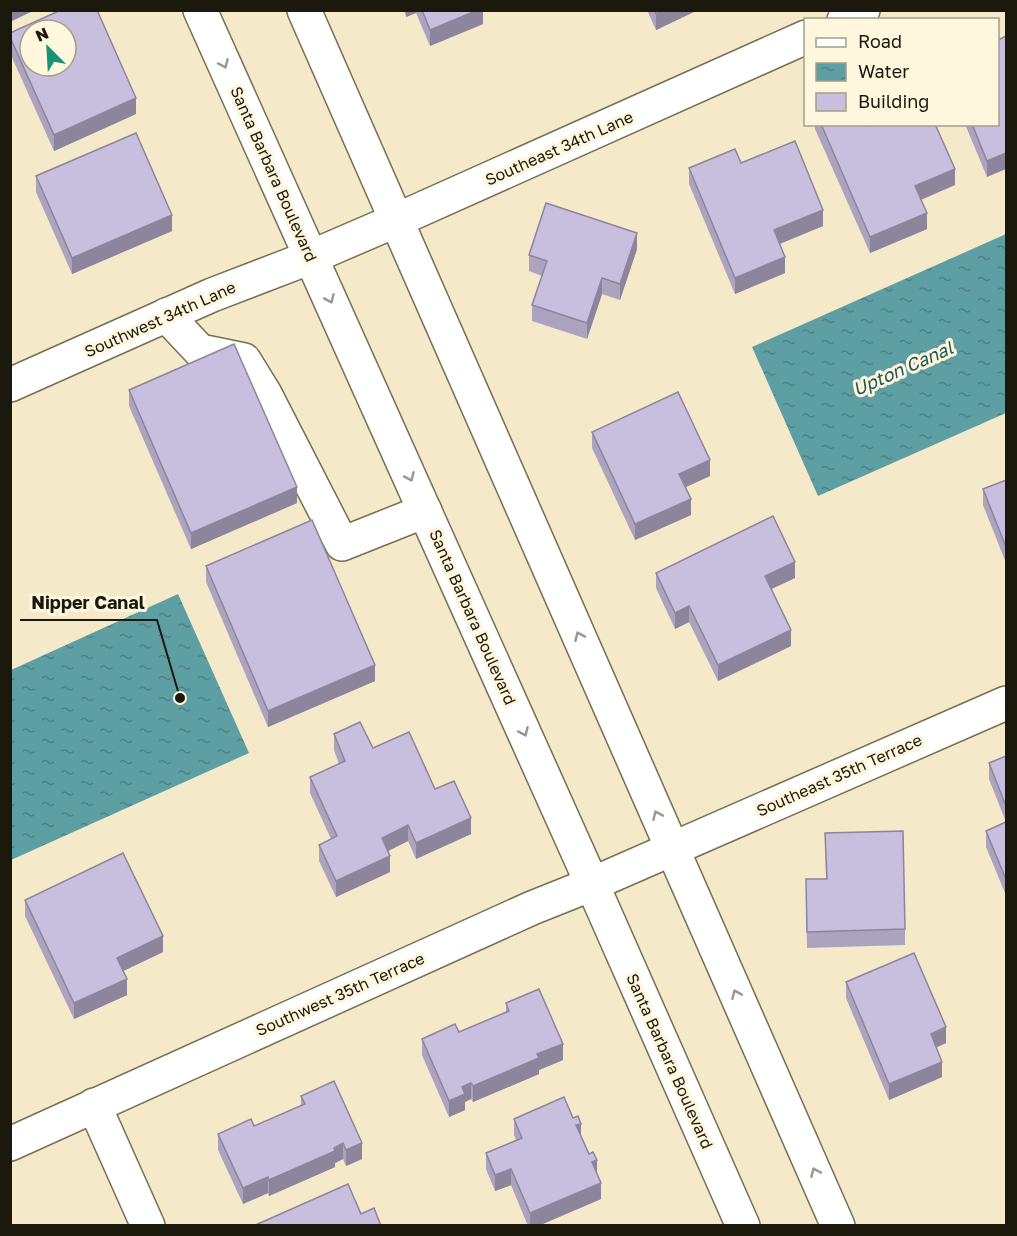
<svg xmlns="http://www.w3.org/2000/svg" width="1017" height="1236" viewBox="0 0 1017 1236" font-family="'Golos Text',sans-serif">
	<style>
		.water { fill: url(#water-ripples) }
		.lines { fill: none; stroke-linecap: round; stroke-linejoin: round }
		.minor-casing { stroke: #766e50; stroke-width: 36 }
		.major-casing { stroke: #766e50; stroke-width: 36 }
		.minor { stroke: #fff; stroke-width: 33 }
		.major { stroke: #fff; stroke-width: 33 }
		.wall { fill: #aca3be }
		.shaded-wall { fill: #8c859b }
		.building { fill: #c8bedd; stroke: #8c859b; stroke-width: 1.5; fill-rule: evenodd }
		.oneway { stroke: #989792 }
		.labels { text-anchor: middle; stroke-width: 6; stroke-linejoin: round; paint-order: stroke }
		.street-label { font-size: 16px; fill: #1b180c; stroke: #fff7dd }
		.water-label { font-size: 18px; font-style: italic; fill: #1c5558; stroke: #fff7dd }
		.leader { fill: none; stroke: #1b180c; stroke-width: 2 }
		.callout-dot { fill: #1b180c; stroke: #fff7dd; stroke-width: 2 }
		.callout-label { font-size: 18px; text-anchor: middle; font-weight: bold; fill: #1b180c; stroke: #fff7dd; stroke-width: 6; stroke-linejoin: round; paint-order: stroke }
	</style>
	<defs>
		<pattern id="water-ripples" width="26" height="14" patternUnits="userSpaceOnUse" patternTransform="scale(1.5)"><rect width="26" height="14" fill="#5e9fa3"/><path d="M2 4q2-2 4 0t4 0M15 11q2-2 4 0t4 0" fill="none" stroke="#4d8183"/></pattern>
	</defs>
	<rect width="100%" height="100%" fill="#f4eac9"/>
	<g class="water">
		<polygon points="1006,234 1006,413 818,496 752,347"/>
		<polygon points="178,594 249,753 11,860 11,670"/>
	</g>
	<g class="lines">
		<defs>
			<g id="minor">
				<polyline points="844,20 863,10"/>
				<polyline points="166,315 200,351 244,360 265,394 342,544 425,511"/>
				<polyline points="10,385 212,295 311,257 397,220 806,37"/>
				<polyline points="94,1105 148,1226"/>
				<polyline points="10,1144 532,908 592,884 1006,703"/>
			</g>
			<g id="major">
				<polyline points="200,10 592,884 743,1226"/>
				<polyline points="304,10 838,1226"/>
			</g>
		</defs>
		<use href="#minor" class="minor-casing"/>
		<use href="#major" class="major-casing"/>
		<use href="#minor" class="minor"/>
		<use href="#major" class="major"/>
	</g>
	<g class="wall">
		<polygon points="404,10 483,10 483,24 430,46 416,13 406,17"/>
		<polygon points="647,10 698,10 656,30"/>
		<polygon points="10,33 136,114 54,151 10,53"/>
		<polygon points="815,124 869,124 955,185 921,200 927,229 870,253 815,129"/>
		<polygon points="965,124 998,124 987,177"/>
		<polygon points="741,163 823,226 780,244 785,273 735,294 689,184 689,168"/>
		<polygon points="36,176 172,231 72,274 36,192"/>
		<polygon points="637,249 620,300 602,294 587,339 532,321 532,305 542,276 529,271 529,255"/>
		<polygon points="129,390 297,503 191,549 129,406"/>
		<polygon points="592,432 710,476 686,487 691,515 635,540 592,448"/>
		<polygon points="1006,480 1006,563 983,505 983,489"/>
		<polygon points="206,566 375,681 268,727 206,582"/>
		<polygon points="656,573 795,578 771,589 791,646 718,681 689,622 675,629 656,588"/>
		<polygon points="334,734 373,748 435,789 471,834 416,859 408,841 388,851 390,872 336,897 319,861 319,845 331,839 310,793 310,777 339,764 334,750"/>
		<polygon points="1006,756 1006,892 1005,893 986,847 986,831 1006,822 989,779 989,763"/>
		<polygon points="825,833 905,929 905,945 807,948 806,895 826,879"/>
		<polygon points="25,900 163,952 123,971 127,995 74,1019 25,916"/>
		<polygon points="846,982 946,1043 936,1047 942,1077 889,1100 846,998"/>
		<polygon points="506,1003 563,1060 539,1070 539,1074 473,1102 471,1099 465,1102 465,1110 449,1117 422,1055 422,1039 459,1032 506,1012"/>
		<polygon points="301,1096 362,1159 346,1166 343,1159 335,1163 335,1167 269,1196 268,1193 243,1204 218,1150 218,1134 254,1126 301,1105"/>
		<polygon points="514,1119 581,1137 597,1173 601,1199 538,1226 528,1226 511,1185 495,1191 486,1169 486,1153 516,1140 514,1135"/>
	</g>
	<g class="shaded-wall">
		<polygon points="10,10 35,10 10,22"/>
		<polygon points="406,10 416,10 416,13 406,17"/>
		<polygon points="478,10 483,10 483,24 430,46 430,30"/>
		<polygon points="663,10 698,10 656,30 656,14"/>
		<polygon points="136,98 136,114 54,151 54,135"/>
		<polygon points="1006,153 1006,169 987,177 987,161"/>
		<polygon points="955,169 955,185 915,202 915,186"/>
		<polygon points="823,210 823,226 774,246 774,230"/>
		<polygon points="927,213 927,229 870,253 870,237"/>
		<polygon points="172,215 172,231 72,274 72,258"/>
		<polygon points="637,233 637,249 620,300 620,284"/>
		<polygon points="785,257 785,273 735,294 735,278"/>
		<polygon points="602,278 602,294 587,339 587,323"/>
		<polygon points="710,460 710,476 679,490 679,474"/>
		<polygon points="297,487 297,503 191,549 191,533"/>
		<polygon points="691,499 691,515 635,540 635,524"/>
		<polygon points="795,562 795,578 765,592 765,576"/>
		<polygon points="689,606 689,622 675,629 675,613"/>
		<polygon points="791,630 791,646 718,681 718,665"/>
		<polygon points="375,665 375,681 268,727 268,711"/>
		<polygon points="471,818 471,834 416,859 416,843"/>
		<polygon points="408,825 408,841 382,854 382,838"/>
		<polygon points="390,856 390,872 336,897 336,881"/>
		<polygon points="1006,876 1006,892 1005,893 1005,877"/>
		<polygon points="163,936 163,952 117,974 117,958"/>
		<polygon points="127,979 127,995 74,1019 74,1003"/>
		<polygon points="946,1027 946,1043 931,1050 931,1034"/>
		<polygon points="563,1044 563,1060 539,1070 539,1074 473,1102 473,1086 537,1054"/>
		<polygon points="942,1062 942,1077 889,1100 889,1084"/>
		<polygon points="471,1083 471,1099 465,1102 465,1110 449,1117 449,1101 462,1087"/>
		<polygon points="581,1124 581,1140 576,1125"/>
		<polygon points="343,1143 343,1159 335,1163 335,1167 269,1196 269,1180"/>
		<polygon points="362,1143 362,1159 346,1166 346,1150"/>
		<polygon points="597,1160 597,1176 592,1162"/>
		<polygon points="511,1169 511,1185 495,1191 495,1175"/>
		<polygon points="268,1177 268,1193 243,1204 243,1188"/>
		<polygon points="601,1183 601,1199 538,1226 530,1226 530,1213"/>
	</g>
	<g class="building">
		<path d="M61,10H97L136,98L54,135L10,37V33ZM30,30H66V66H30Z"/>
		<polygon points="422,10 478,10 430,30"/>
		<polygon points="655,10 663,10 656,14"/>
		<polygon points="1006,36 1006,153 987,161 972,124 998,124 998,40"/>
		<polygon points="821,124 869,124 870,126 872,124 935,124 955,169 915,186 927,213 870,237"/>
		<polygon points="136,133 172,215 72,258 36,176"/>
		<polygon points="795,141 823,210 774,230 785,257 735,278 689,168 735,149 741,163"/>
		<polygon points="546,203 637,233 620,284 602,278 587,323 532,305 547,261 529,255"/>
		<polygon points="234,344 297,487 191,533 129,390"/>
		<polygon points="678,392 710,460 679,474 691,499 635,524 592,432"/>
		<polygon points="1006,480 1006,547 983,489"/>
		<polygon points="773,516 795,562 765,576 791,630 718,665 689,606 675,613 656,573"/>
		<polygon points="312,520 375,665 268,711 206,566"/>
		<polygon points="360,722 373,748 409,732 435,789 454,781 471,818 416,843 408,825 382,838 390,856 336,881 319,845 337,836 310,777 345,761 334,734"/>
		<polygon points="1006,756 1006,806 989,763"/>
		<polygon points="1006,822 1006,876 1005,877 986,831"/>
		<polygon points="903,831 905,929 807,932 806,879 827,879 825,833"/>
		<polygon points="123,853 163,936 117,958 127,979 74,1003 25,900"/>
		<polygon points="914,953 946,1027 931,1034 942,1062 889,1084 846,982"/>
		<polygon points="539,989 563,1044 537,1054 539,1058 473,1086 471,1083 462,1087 465,1094 449,1101 422,1039 455,1024 459,1032 509,1011 506,1003"/>
		<polygon points="334,1081 362,1143 346,1150 343,1143 334,1148 335,1151 269,1180 268,1177 243,1188 218,1134 251,1119 254,1126 305,1104 301,1096"/>
		<polygon points="564,1097 573,1118 578,1116 581,1124 576,1125 589,1154 593,1152 597,1160 592,1162 601,1183 530,1213 511,1169 495,1175 486,1153 522,1138 514,1119"/>
		<polygon points="348,1184 361,1214 374,1208 381,1226 253,1226"/>
	</g>
	<defs><path id="oneway-chevron" d="M-2-3.5L2.5 0L-2 3.5" fill="none" stroke-width="1.6" stroke-linecap="round" stroke-linejoin="round" transform="scale(1.5)"/></defs>
	<g class="oneway">
		<use href="#oneway-chevron" transform="translate(224 64) rotate(66)"/>
		<use href="#oneway-chevron" transform="translate(330 299) rotate(66)"/>
		<use href="#oneway-chevron" transform="translate(410 477) rotate(66)"/>
		<use href="#oneway-chevron" transform="translate(579 636) rotate(-114)"/>
		<use href="#oneway-chevron" transform="translate(524 732) rotate(66)"/>
		<use href="#oneway-chevron" transform="translate(657 815) rotate(-114)"/>
		<use href="#oneway-chevron" transform="translate(736 994) rotate(-114)"/>
		<use href="#oneway-chevron" transform="translate(815 1172) rotate(-114)"/>
	</g>
	<g class="labels">
		<g class="street-label">
			<text transform="translate(559 148) rotate(-24)" y="6">Southeast 34th Lane</text>
			<text transform="translate(274 174) rotate(66)" y="6">Santa Barbara Boulevard</text>
			<text transform="translate(160 319) rotate(-24)" y="6">Southwest 34th Lane</text>
			<text transform="translate(473 617) rotate(66)" y="6">Santa Barbara Boulevard</text>
			<text transform="translate(839 775) rotate(-24)" y="6">Southeast 35th Terrace</text>
			<text transform="translate(340 994) rotate(-24)" y="6">Southwest 35th Terrace</text>
			<text transform="translate(670 1061) rotate(66)" y="6">Santa Barbara Boulevard</text>
		</g>
		<g class="water-label">
			<text transform="translate(903 369) rotate(-24)" y="6">Upton Canal</text>
		</g>
	</g>
	<path class="leader" d="M180 698L157 620H20"/>
	<circle class="callout-dot" cx="180" cy="698" r="6"/>
	<g class="callout-label">
		<text x="88" y="609">Nipper Canal</text>
	</g>
	<rect width="1017" height="1236" fill="none" stroke="#1b180c" stroke-width="24"/>
	<rect x="804" y="18" width="195" height="108" fill="#fff7dd" stroke="#a49e89" stroke-width="1.5"/>
	<rect x="816" y="38" width="30" height="9" fill="#ffffff" stroke="#a49e89" stroke-width="1.5"/>
	<text x="858" y="48" font-size="18" fill="#1b180c">Road</text>
	<rect x="816" y="63" width="30" height="18" fill="url(#water-ripples)" stroke="#a49e89" stroke-width="1.5"/>
	<text x="858" y="78" font-size="18" fill="#1b180c">Water</text>
	<rect x="816" y="93" width="30" height="18" fill="#c8bedd" stroke="#a49e89" stroke-width="1.5"/>
	<text x="858" y="108" font-size="18" fill="#1b180c">Building</text>
	<g transform="translate(48 48) rotate(336)"><circle r="28" fill="#fff7dd" stroke="#a49e89" stroke-width="1.5"/>
	<path d="M0-4.5L10 22L0 15L-10 22Z" fill="#189177"/>
	<text y="-9" font-size="16" font-weight="bold" text-anchor="middle" fill="#1b180c">N</text>
	</g>
</svg>
